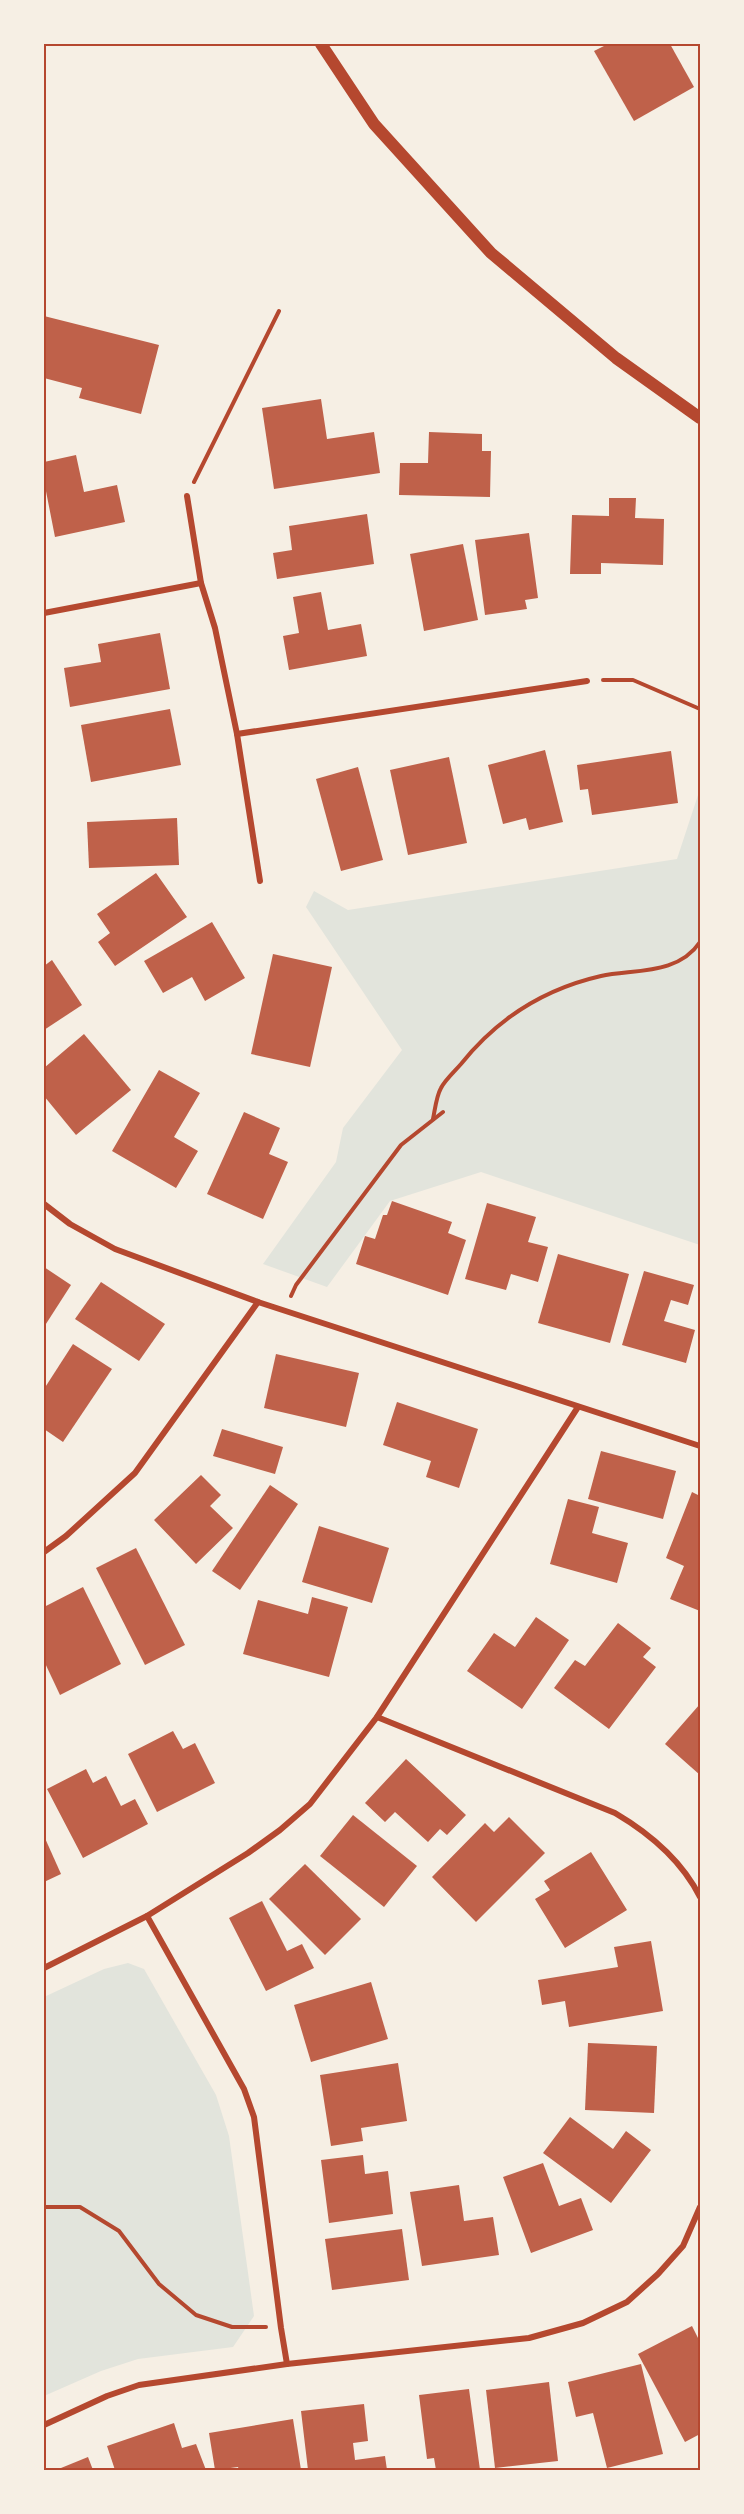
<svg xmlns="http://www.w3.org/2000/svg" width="744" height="2514" viewBox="0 0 744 2514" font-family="Figtree,sans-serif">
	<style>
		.green { fill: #e2e4dc }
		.building { fill: #bf614a }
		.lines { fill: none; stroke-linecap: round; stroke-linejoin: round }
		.path { stroke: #b5482f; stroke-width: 4 }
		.minor { stroke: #b5482f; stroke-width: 6 }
		.secondary { stroke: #b5482f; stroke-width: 12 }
		.neatline { fill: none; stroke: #b5482f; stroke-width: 2 }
	</style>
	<rect width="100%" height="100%" fill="#f6efe4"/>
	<g class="green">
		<polygon points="700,789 700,1245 481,1172 390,1201 327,1287 263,1264 336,1162 343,1128 402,1050 306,907 314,891 348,910 677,859"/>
		<polygon points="128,1963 144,1969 216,2095 229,2136 254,2316 233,2347 138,2359 101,2371 44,2396 44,1997 104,1969"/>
	</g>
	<g class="building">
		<polygon points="608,44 670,44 694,87 634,121 594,51"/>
		<polygon points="44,316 159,345 141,414 79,398 82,388 44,378"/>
		<polygon points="321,399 327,439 374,432 380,473 274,489 262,408"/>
		<polygon points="429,432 482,434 482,451 491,451 490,497 399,495 400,463 428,463"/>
		<polygon points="76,455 84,492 117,485 125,522 55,537 44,481 44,462"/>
		<polygon points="609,498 636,498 635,518 664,519 663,565 601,563 601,574 570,574 572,515 609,516"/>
		<polygon points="367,514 374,564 277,579 273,553 292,550 289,526"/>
		<polygon points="529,533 538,598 525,600 527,609 485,615 475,540"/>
		<polygon points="463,544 478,620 424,631 410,554"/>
		<polygon points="321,592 328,630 361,624 367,656 289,670 283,636 299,633 293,597"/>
		<polygon points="160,633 170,689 70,707 64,668 101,662 98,644"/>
		<polygon points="170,709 181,765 91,782 81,725"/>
		<polygon points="545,750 563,822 529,830 526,818 503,824 488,765"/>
		<polygon points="671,751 678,803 592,815 588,789 580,790 577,765"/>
		<polygon points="449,757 467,843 408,855 390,770"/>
		<polygon points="358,767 383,860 341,871 316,779"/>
		<polygon points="177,818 179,865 89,868 87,822"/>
		<polygon points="156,873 187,917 115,966 98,942 110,933 97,914"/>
		<polygon points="212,922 245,978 205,1001 192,977 163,993 144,961"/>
		<polygon points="273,954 332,967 310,1067 251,1054"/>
		<polygon points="52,960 82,1005 44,1030 44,966"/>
		<polygon points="84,1034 131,1090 76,1135 44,1096 44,1068"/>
		<polygon points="159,1070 200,1093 174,1137 198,1151 176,1188 112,1151"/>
		<polygon points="244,1112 280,1128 269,1154 288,1162 263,1219 207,1194"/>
		<polygon points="392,1201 452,1222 448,1233 466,1240 448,1295 356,1264 365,1236 375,1239 383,1215 387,1215"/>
		<polygon points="487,1203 536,1217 528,1242 548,1247 538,1282 511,1274 506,1290 465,1279"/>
		<polygon points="558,1254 629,1274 610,1343 538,1323"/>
		<polygon points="44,1267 71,1285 44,1327"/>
		<polygon points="644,1271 694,1285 688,1305 671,1300 664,1321 695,1330 686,1363 622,1345"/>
		<polygon points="101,1282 165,1324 139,1361 75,1319"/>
		<polygon points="73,1344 112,1369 63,1442 44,1429 44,1389"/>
		<polygon points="276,1354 359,1373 346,1427 264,1408"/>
		<polygon points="397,1402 478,1429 459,1488 426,1477 431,1461 383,1445"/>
		<polygon points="222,1429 283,1447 275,1474 213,1456"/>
		<polygon points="601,1451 676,1471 663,1519 588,1499"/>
		<polygon points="201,1475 221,1495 210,1506 233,1528 196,1564 154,1520"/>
		<polygon points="270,1485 298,1504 240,1590 212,1571"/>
		<polygon points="692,1492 700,1496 700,1611 670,1599 684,1566 666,1558"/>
		<polygon points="568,1499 599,1507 592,1533 628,1543 617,1583 550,1564"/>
		<polygon points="319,1526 389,1548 372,1603 302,1582"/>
		<polygon points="136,1548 185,1645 145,1665 96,1568"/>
		<polygon points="83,1587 121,1664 60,1695 44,1661 44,1607"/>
		<polygon points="312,1597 348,1607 329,1677 243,1654 258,1600 308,1614"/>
		<polygon points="536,1617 569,1640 522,1709 467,1671 494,1633 515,1647"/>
		<polygon points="618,1623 651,1648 643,1657 656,1667 609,1729 554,1688 575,1660 585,1666"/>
		<polygon points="700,1704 700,1775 665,1744"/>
		<polygon points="173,1731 183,1749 195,1743 215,1783 157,1812 128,1754"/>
		<polygon points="406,1759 466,1815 447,1835 440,1829 428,1842 395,1812 385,1822 365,1803"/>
		<polygon points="86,1769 93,1783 106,1776 121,1806 135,1799 148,1824 83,1858 47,1789"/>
		<polygon points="353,1815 417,1866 384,1907 320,1856"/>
		<polygon points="509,1817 545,1853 476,1922 432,1877 485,1823 494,1832"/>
		<polygon points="44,1836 61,1874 44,1882"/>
		<polygon points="591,1852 627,1910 565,1948 535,1899 550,1890 544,1881"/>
		<polygon points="305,1864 361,1919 325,1955 269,1899"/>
		<polygon points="262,1901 287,1951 302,1944 314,1968 266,1991 229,1918"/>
		<polygon points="651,1941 663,2011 569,2027 565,2001 542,2005 538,1980 618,1967 614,1947"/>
		<polygon points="371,1982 388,2039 311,2062 294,2005"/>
		<polygon points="588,2043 657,2046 654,2113 585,2110"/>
		<polygon points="398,2063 407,2121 361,2128 363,2141 331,2146 320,2075"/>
		<polygon points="570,2117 613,2149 626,2131 651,2150 611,2203 543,2153"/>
		<polygon points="363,2155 365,2174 388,2171 393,2214 329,2223 321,2160"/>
		<polygon points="543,2163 559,2206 581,2198 593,2230 531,2253 503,2177"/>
		<polygon points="459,2185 464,2221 493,2217 499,2255 422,2266 410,2192"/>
		<polygon points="402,2229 409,2280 332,2290 325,2239"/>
		<polygon points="692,2326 700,2342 700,2434 685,2442 638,2354"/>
		<polygon points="641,2364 663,2454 607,2468 593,2413 576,2417 568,2382"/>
		<polygon points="549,2382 558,2461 495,2468 486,2390"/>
		<polygon points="469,2389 480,2470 436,2470 434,2458 427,2459 419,2395"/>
		<polygon points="364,2404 368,2441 353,2443 355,2460 385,2456 387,2470 308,2470 301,2411"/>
		<polygon points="293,2419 301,2470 239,2470 238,2467 215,2470 209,2433"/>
		<polygon points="174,2423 182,2448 196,2444 206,2470 115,2470 107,2446"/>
		<polygon points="88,2457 93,2470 62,2470 61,2468"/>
	</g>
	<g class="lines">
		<g class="path">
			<polyline points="194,482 279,311"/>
			<polyline points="603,680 633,680 700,709"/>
			<path d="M433,1119C435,1110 436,1097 441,1088C445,1080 454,1072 461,1064C497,1019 544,989 601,976C635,969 678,975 700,942"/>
			<polyline points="291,1296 296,1285 401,1145 443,1112"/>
			<polyline points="44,2207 80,2207 119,2231 159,2284 196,2315 232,2327 266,2327"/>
		</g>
		<g class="minor">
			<polyline points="187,496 201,583 215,628 237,734 260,881"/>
			<polyline points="44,613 201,583"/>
			<polyline points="237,734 587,681"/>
			<polyline points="44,1204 70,1224 115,1249 258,1302 700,1446"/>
			<polyline points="44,1552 66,1536 135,1473 258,1302"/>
			<path d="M377,1717L615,1813C649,1833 682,1861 700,1897"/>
			<polyline points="147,1916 244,2089 254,2117 281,2328 287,2364"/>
			<polyline points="44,1968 147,1916 248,1853 280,1830 310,1804 377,1717 578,1407"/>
			<polyline points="44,2425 107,2396 139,2385 287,2364 529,2338 583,2323 627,2302 658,2274 683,2246 700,2207"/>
		</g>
		<polyline class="secondary" points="321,44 374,124 491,253 616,358 700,418"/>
	</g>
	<rect width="744" height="2514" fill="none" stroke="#f6efe4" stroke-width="90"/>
	<rect x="45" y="45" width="654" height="2424" class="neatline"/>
</svg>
